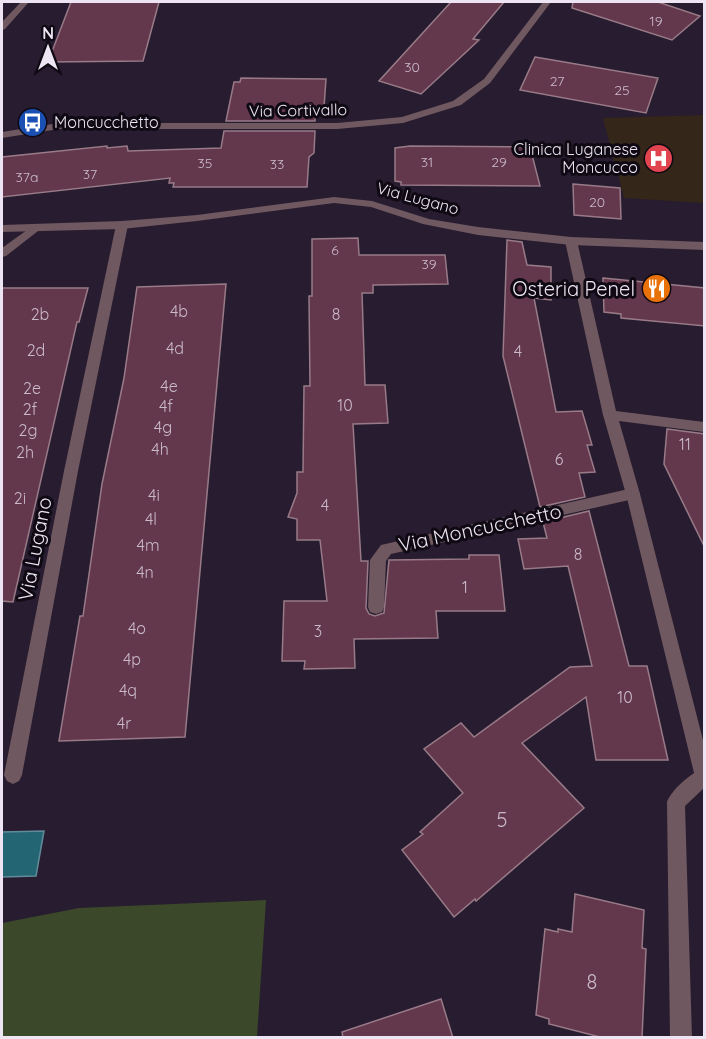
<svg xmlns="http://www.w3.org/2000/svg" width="706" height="1039" viewBox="0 0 706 1039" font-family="Quicksand,sans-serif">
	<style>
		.medical { fill: #342619 }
		.green { fill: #3b492a }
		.water { fill: #236573; stroke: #608b99; stroke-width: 1.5 }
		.building { fill: #63374c; stroke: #987b87; stroke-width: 1.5 }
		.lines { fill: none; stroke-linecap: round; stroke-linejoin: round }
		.service { fill: #6f585f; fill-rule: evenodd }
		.minor { fill: #6f585f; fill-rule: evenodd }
		.tertiary { fill: #6f585f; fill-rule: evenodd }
		.labels { text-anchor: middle; stroke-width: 6; stroke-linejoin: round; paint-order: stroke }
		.far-number-label { font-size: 14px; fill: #cabac9 }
		.far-street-label { font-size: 16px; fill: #ede5f3; stroke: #0e0912 }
		.far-poi-label { font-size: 16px; fill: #ede5f3; stroke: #0e0912; text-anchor: start }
		.number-label { font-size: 16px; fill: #cabac9 }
		.poi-label { font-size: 20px; fill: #ede5f3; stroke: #0e0912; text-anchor: end }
		.street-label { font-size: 20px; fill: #ede5f3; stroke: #0e0912 }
		.near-number-label { font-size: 20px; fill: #cabac9 }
	</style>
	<rect width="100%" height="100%" fill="#281c30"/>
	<polygon class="medical" points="704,115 704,203 624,198 603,118"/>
	<polygon class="green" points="266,900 257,1037 2,1037 2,923 79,908"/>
	<polygon class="water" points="44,831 36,876 2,877 2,832"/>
	<g class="building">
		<polygon points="71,2 159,2 143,61 48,62"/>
		<polygon points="451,2 504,2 473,39 479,40 421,94 379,81"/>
		<polygon points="573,2 658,2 700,16 672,40 572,8"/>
		<polygon points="535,57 658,78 646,113 520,90"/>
		<polygon points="241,78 326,79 324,107 316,107 315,121 226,121 234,82 240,82"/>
		<polygon points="224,131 315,131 314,153 309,157 307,187 173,187 174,183 169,183 170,178 2,197 2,157 107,146 107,148 127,146 128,151 221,148"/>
		<polygon points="410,146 530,147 540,186 401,185 401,182 395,181 395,148"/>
		<polygon points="573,184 620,188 621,219 574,215"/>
		<polygon points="358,238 359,255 445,255 448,284 373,285 373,293 362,293 365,385 385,385 388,423 353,424 361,561 368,561 366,608 369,614 375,616 384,613 389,560 469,559 469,555 499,555 505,611 436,611 438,638 354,639 355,668 304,669 305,661 282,661 284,601 327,601 320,540 297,540 297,519 288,517 297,493 297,472 303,472 304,386 310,386 309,296 312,296 312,239"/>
		<polygon points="507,240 522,242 527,265 551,267 551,300 534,298 556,412 582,411 592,445 587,445 595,472 579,473 585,497 540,507 503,356"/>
		<polygon points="603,278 705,288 705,326 621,318 621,314 604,312"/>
		<polygon points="226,284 185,737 59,741 80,616 83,616 102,484 124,378 137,287"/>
		<polygon points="2,288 88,288 79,322 77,322 13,602 2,601"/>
		<polygon points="667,429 705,434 705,548 664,464"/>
		<polygon points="589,511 629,666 647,666 668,760 596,760 586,697 522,743 584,808 476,901 475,899 454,917 402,850 423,834 420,832 463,793 424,749 461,723 474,737 570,667 592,666 568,566 524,569 518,539 547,538 543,522"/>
		<polygon points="575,894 644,910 642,948 646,949 642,1038 604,1038 549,1024 549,1019 536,1015 545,929 558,932 558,929 572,932"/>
		<polygon points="441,999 453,1038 343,1038 342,1032"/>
	</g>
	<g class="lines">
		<g class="service">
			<polygon points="633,488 638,490 640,494 638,498 391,554 386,561 384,607 382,612 376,614 370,612 368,607 370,560 381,545"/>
			<path d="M704,768V788L685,806L692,1038H670L667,802C672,789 691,773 704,768Z"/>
		</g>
		<g class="minor">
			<polygon points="21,2 29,2 5,29 2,30 2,22"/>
			<polygon points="543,2 551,2 490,83 461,105 403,123 337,129 59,129 2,138 2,132 59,123 337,123 402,117 453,101 484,79"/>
			<polygon points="122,221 128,225 78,471 22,775 19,781 13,784 7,781 4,775 64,471 116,225"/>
			<polygon points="34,225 40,229 38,231 6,256 2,257 2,248"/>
			<polygon points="571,237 577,241 616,411 704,422 704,432 619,421 640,494 704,744 704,786 698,783 695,777 626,494 603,415 565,241"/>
		</g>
		<polygon class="tertiary" points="334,197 372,201 429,219 478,227 571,237 704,242 704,250 571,245 478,235 423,224 371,207 334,203 197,221 122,229 2,232 2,225 122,221 197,215"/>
	</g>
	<defs>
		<symbol id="bus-disc" viewBox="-11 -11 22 22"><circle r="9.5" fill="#1a4fb4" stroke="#0e0912"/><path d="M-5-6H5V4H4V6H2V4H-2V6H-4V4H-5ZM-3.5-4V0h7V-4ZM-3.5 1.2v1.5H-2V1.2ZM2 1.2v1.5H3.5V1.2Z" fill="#fff"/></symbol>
		<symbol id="hospital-disc" viewBox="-11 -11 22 22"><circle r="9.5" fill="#e0444e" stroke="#0e0912"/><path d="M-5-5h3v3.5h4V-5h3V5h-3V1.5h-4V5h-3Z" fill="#fff"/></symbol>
		<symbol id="restaurant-disc" viewBox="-11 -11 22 22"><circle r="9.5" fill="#e8710a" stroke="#0e0912"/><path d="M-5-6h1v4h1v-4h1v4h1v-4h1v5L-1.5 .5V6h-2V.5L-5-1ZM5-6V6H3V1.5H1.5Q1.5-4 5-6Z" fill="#fff"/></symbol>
	</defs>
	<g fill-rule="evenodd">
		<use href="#bus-disc" x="16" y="106" width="33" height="33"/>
		<use href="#hospital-disc" x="642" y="142" width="33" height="33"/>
		<use href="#restaurant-disc" x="640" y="272" width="33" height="33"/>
	</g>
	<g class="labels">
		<g class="far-number-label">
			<text x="656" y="26">19</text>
			<text x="412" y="72">30</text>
			<text x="557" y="86">27</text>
			<text x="622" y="95">25</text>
			<text x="427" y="167">31</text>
			<text x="499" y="167">29</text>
			<text x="205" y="168">35</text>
			<text x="277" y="169">33</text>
			<text x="90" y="179">37</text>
			<text x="27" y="182">37a</text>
			<text x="597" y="207">20</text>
			<text x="335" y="255">6</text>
			<text x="429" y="269">39</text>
		</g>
		<g class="far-street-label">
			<text transform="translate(298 110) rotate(-1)" y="6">Via Cortivallo</text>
			<text transform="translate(418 198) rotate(15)" y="6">Via Lugano</text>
		</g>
		<g class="far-poi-label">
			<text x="54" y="128">Moncucchetto</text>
			<text x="638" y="155" text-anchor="end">Clinica Luganese<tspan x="638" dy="18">Moncucco</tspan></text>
		</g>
		<g class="number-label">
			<text x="179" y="317">4b</text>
			<text x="40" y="320">2b</text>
			<text x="336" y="320">8</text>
			<text x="175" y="354">4d</text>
			<text x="36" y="356">2d</text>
			<text x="518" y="357">4</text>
			<text x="169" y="392">4e</text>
			<text x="32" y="394">2e</text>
			<text x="345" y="411">10</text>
			<text x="166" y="412">4f</text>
			<text x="30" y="415">2f</text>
			<text x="163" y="433">4g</text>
			<text x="28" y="436">2g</text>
			<text x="685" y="450">11</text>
			<text x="160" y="455">4h</text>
			<text x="25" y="458">2h</text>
			<text x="559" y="465">6</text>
			<text x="154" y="501">4i</text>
			<text x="20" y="504">2i</text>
			<text x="325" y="511">4</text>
			<text x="151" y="525">4l</text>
			<text x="148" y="551">4m</text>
			<text x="578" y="560">8</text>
			<text x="145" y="578">4n</text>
			<text x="465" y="593">1</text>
			<text x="137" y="634">4o</text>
			<text x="318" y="637">3</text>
			<text x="132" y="665">4p</text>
			<text x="128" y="696">4q</text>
			<text x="625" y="703">10</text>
			<text x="124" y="729">4r</text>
		</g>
		<g class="poi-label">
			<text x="635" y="296">Osteria Penel</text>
		</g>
		<g class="street-label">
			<text transform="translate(480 528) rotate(-12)" y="7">Via Moncucchetto</text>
			<text transform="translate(35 549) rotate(-79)" y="7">Via Lugano</text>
		</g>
		<g class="near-number-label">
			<text x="502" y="827">5</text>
			<text x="592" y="989">8</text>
		</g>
	</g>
	<rect width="706" height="1039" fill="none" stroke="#ede5f3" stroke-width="6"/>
	<g transform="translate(48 48)" stroke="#0e0912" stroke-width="4.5" paint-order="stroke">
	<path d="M0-4.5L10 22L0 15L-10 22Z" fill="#ede5f3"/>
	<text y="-9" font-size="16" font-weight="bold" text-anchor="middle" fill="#ede5f3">N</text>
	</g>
</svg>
